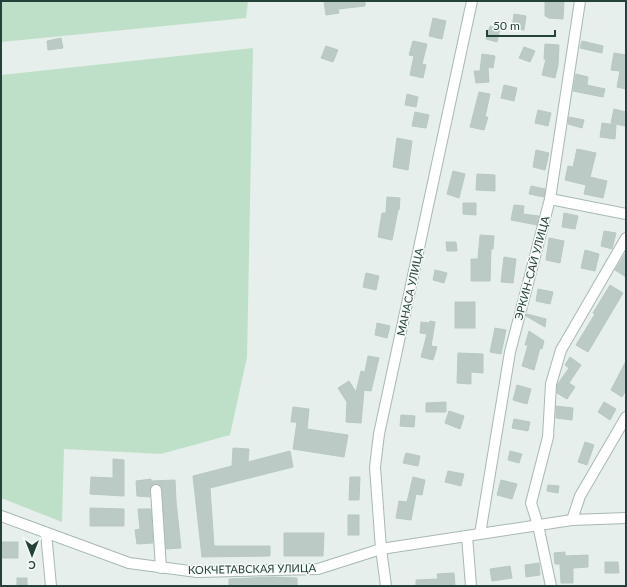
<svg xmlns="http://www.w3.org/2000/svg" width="627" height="587" viewBox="0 0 627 587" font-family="Lato,sans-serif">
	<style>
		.green { fill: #bfe0c8 }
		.building { fill: #bbcac4; stroke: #b8c9c2 }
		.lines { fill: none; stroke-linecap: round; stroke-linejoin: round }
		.minor-casing { stroke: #a8b8b2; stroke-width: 12 }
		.minor { stroke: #fff; stroke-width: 10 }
		.labels { text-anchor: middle; stroke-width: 3; stroke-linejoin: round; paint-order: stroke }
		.street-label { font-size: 11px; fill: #24423a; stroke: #f7fbf9 }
	</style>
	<rect width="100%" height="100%" fill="#e6efeb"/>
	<g class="green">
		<polygon points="1,1 248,1 246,18 1,42"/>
		<polygon points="253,48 247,357 230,435 161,454 64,449 62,522 1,498 1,75"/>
	</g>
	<g class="building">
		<polygon points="324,1 365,1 365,6 338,9 339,13 326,15"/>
		<polygon points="545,1 564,1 563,19 548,18 548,17 545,16"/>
		<polygon points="514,14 526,16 524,30 512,28"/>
		<polygon points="433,18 446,21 442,39 429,36"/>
		<polygon points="490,26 500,28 497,42 486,39"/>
		<polygon points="61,38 63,48 48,50 47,41"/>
		<polygon points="413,41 427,44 422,64 426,65 423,78 410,75 414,56 409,55"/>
		<polygon points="582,41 603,46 602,53 580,48"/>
		<polygon points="545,44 559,45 558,65 555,78 542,75 546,59 544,59"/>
		<polygon points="326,46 338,50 333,62 321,58"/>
		<polygon points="524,47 535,51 530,62 519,58"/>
		<polygon points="614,53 626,55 626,89 617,87 620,71 611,70"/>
		<polygon points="482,54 495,56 493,68 488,67 489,82 476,83 474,71 480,71"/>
		<polygon points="576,74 588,77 587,85 605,89 603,97 573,91"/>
		<polygon points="504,85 517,88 514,101 501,98"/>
		<polygon points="479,92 490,94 485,117 488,117 484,130 470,127"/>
		<polygon points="407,94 418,97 416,107 405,105"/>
		<polygon points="614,109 626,112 625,126 611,123"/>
		<polygon points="538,110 551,113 548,126 535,123"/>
		<polygon points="415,112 429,115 426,128 412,126"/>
		<polygon points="569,117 584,120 582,128 568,124"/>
		<polygon points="602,123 616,125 615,139 600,137"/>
		<polygon points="397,138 412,141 408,170 393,167"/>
		<polygon points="577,149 596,153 590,177 607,181 603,198 584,194 586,185 565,180 568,166 573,167"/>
		<polygon points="536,150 549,153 545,170 533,167"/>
		<polygon points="453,171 465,174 459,198 447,194"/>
		<polygon points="477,174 495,175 495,191 476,190"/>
		<polygon points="531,186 545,189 544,197 529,194"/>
		<polygon points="387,197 400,198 399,210 398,210 392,240 378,237 382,213 386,213"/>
		<polygon points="463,203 476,203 476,215 463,214"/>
		<polygon points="514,205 524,206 523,214 539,216 537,225 511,220"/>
		<polygon points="564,213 578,216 575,229 562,227"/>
		<polygon points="604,231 616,233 612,249 601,246"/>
		<polygon points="480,235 494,236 493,249 491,249 490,281 471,281 471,259 478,259"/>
		<polygon points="549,238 564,241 560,263 546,260"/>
		<polygon points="446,242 456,242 457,251 447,251"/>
		<polygon points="585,250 599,254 595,271 581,268"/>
		<polygon points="626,252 626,277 615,270"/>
		<polygon points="504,257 516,259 513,283 501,282"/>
		<polygon points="435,270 447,273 444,283 433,280"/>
		<polygon points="366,273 379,276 376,290 363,287"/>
		<polygon points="610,285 623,293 588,352 576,345 595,314 593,313"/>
		<polygon points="538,289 553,292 550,304 536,301"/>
		<rect x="455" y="302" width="20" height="26"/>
		<polygon points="527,314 546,319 545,327 526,316"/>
		<polygon points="430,321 435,322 431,346 437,347 433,360 421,357 427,334 420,333 421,322 429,323"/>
		<polygon points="377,323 390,326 387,338 375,335"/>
		<polygon points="495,328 506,330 501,354 490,352"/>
		<polygon points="529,331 544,341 542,349 540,348 534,370 522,366 528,345 525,345"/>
		<polygon points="458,353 483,354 483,373 471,372 471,384 457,383"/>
		<polygon points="368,356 379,358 371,391 364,390 361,423 346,422 347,402 338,388 349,381 356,392 361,371 365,372"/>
		<polygon points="570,357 581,365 569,383 575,387 567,399 557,393 557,385 569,368 565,365"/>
		<polygon points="626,361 626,390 622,397 611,390"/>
		<polygon points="517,385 531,389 527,404 513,400"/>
		<polygon points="446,402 446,412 426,412 426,403"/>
		<polygon points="604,402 616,409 610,420 598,412"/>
		<polygon points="556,406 573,408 572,420 556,418"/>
		<polygon points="293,407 309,409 307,429 348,435 344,457 293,449 297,422 291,422"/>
		<polygon points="449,411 464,416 460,429 445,423"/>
		<polygon points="401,415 415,416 414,427 400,426"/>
		<polygon points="514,419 530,422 528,431 512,428"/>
		<polygon points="585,442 594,445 587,465 578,462"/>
		<polygon points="233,448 249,449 248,462 290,451 293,467 210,488 214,546 270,546 270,556 202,557 193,476 232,466"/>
		<polygon points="510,451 522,454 519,463 508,460"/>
		<polygon points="406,453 420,456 418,466 403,463"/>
		<polygon points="113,459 124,460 124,496 90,494 91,477 113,478"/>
		<polygon points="448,471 464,474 461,486 445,482"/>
		<polygon points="350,477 360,477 359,500 349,500"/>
		<polygon points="413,477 425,480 422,495 416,494 411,520 396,518 399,501 407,502"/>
		<polygon points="151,479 151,481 175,480 176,501 181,548 166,549 162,490 161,486 156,484 152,485 150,490 150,497 137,496 136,481"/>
		<polygon points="501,480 517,484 512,499 497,495"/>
		<polygon points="548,485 559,486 558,493 547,491"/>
		<polygon points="90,508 124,509 124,526 90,526"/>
		<polygon points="138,509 151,509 153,543 137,544 135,530 140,529"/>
		<rect x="348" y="515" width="11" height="20"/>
		<polygon points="284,533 324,533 323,556 284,556"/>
		<rect x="2" y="542" width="16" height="16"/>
		<polygon points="565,552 565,556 588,555 588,567 573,568 573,583 561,583 560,564 555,564 554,553"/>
		<polygon points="605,562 618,562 619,573 605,573"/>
		<polygon points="539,563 540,575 526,577 525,565"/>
		<polygon points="510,566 512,578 492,581 490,569"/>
		<polygon points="454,573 455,586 416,586 416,580 438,579 437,574"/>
		<polygon points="273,577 297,578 297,586 229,586 229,579"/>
		<rect x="17" y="578" width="10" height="8"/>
	</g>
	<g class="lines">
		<defs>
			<g id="minor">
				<polyline points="550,199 626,214"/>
				<polyline points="156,490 161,568"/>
				<polyline points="1,516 129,563 197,572 318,569 381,549 572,520 626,518"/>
				<polyline points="572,520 580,496 626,417"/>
				<polyline points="46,533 51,586"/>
				<polyline points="480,534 510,352 550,199 580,1"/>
				<polyline points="467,536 471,586"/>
				<polyline points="386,586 381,549 375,467 379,434 472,1"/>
				<polyline points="551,586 538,525 531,503 548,437 551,384 561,350 626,238"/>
			</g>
		</defs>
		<use href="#minor" class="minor-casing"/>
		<use href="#minor" class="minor"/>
	</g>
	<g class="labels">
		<g class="street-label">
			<text transform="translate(532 268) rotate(-75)" y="4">ЭРКИН-САЙ УЛИЦА</text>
			<text transform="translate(410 292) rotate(-78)" y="4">МАНАСА УЛИЦА</text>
			<text transform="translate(252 569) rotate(-1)" y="4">КОКЧЕТАВСКАЯ УЛИЦА</text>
		</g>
	</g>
	<rect width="627" height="587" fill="none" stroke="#24423a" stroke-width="4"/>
	<g transform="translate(32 555) rotate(180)" stroke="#f7fbf9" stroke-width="3" paint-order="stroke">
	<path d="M0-3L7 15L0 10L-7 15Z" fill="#24423a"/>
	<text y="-6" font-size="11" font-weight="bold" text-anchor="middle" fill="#24423a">С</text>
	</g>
	<path d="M487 30v6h68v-6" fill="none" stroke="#24423a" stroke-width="2"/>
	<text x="493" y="30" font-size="12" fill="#24423a" stroke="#f7fbf9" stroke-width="3" paint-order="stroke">50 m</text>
</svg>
